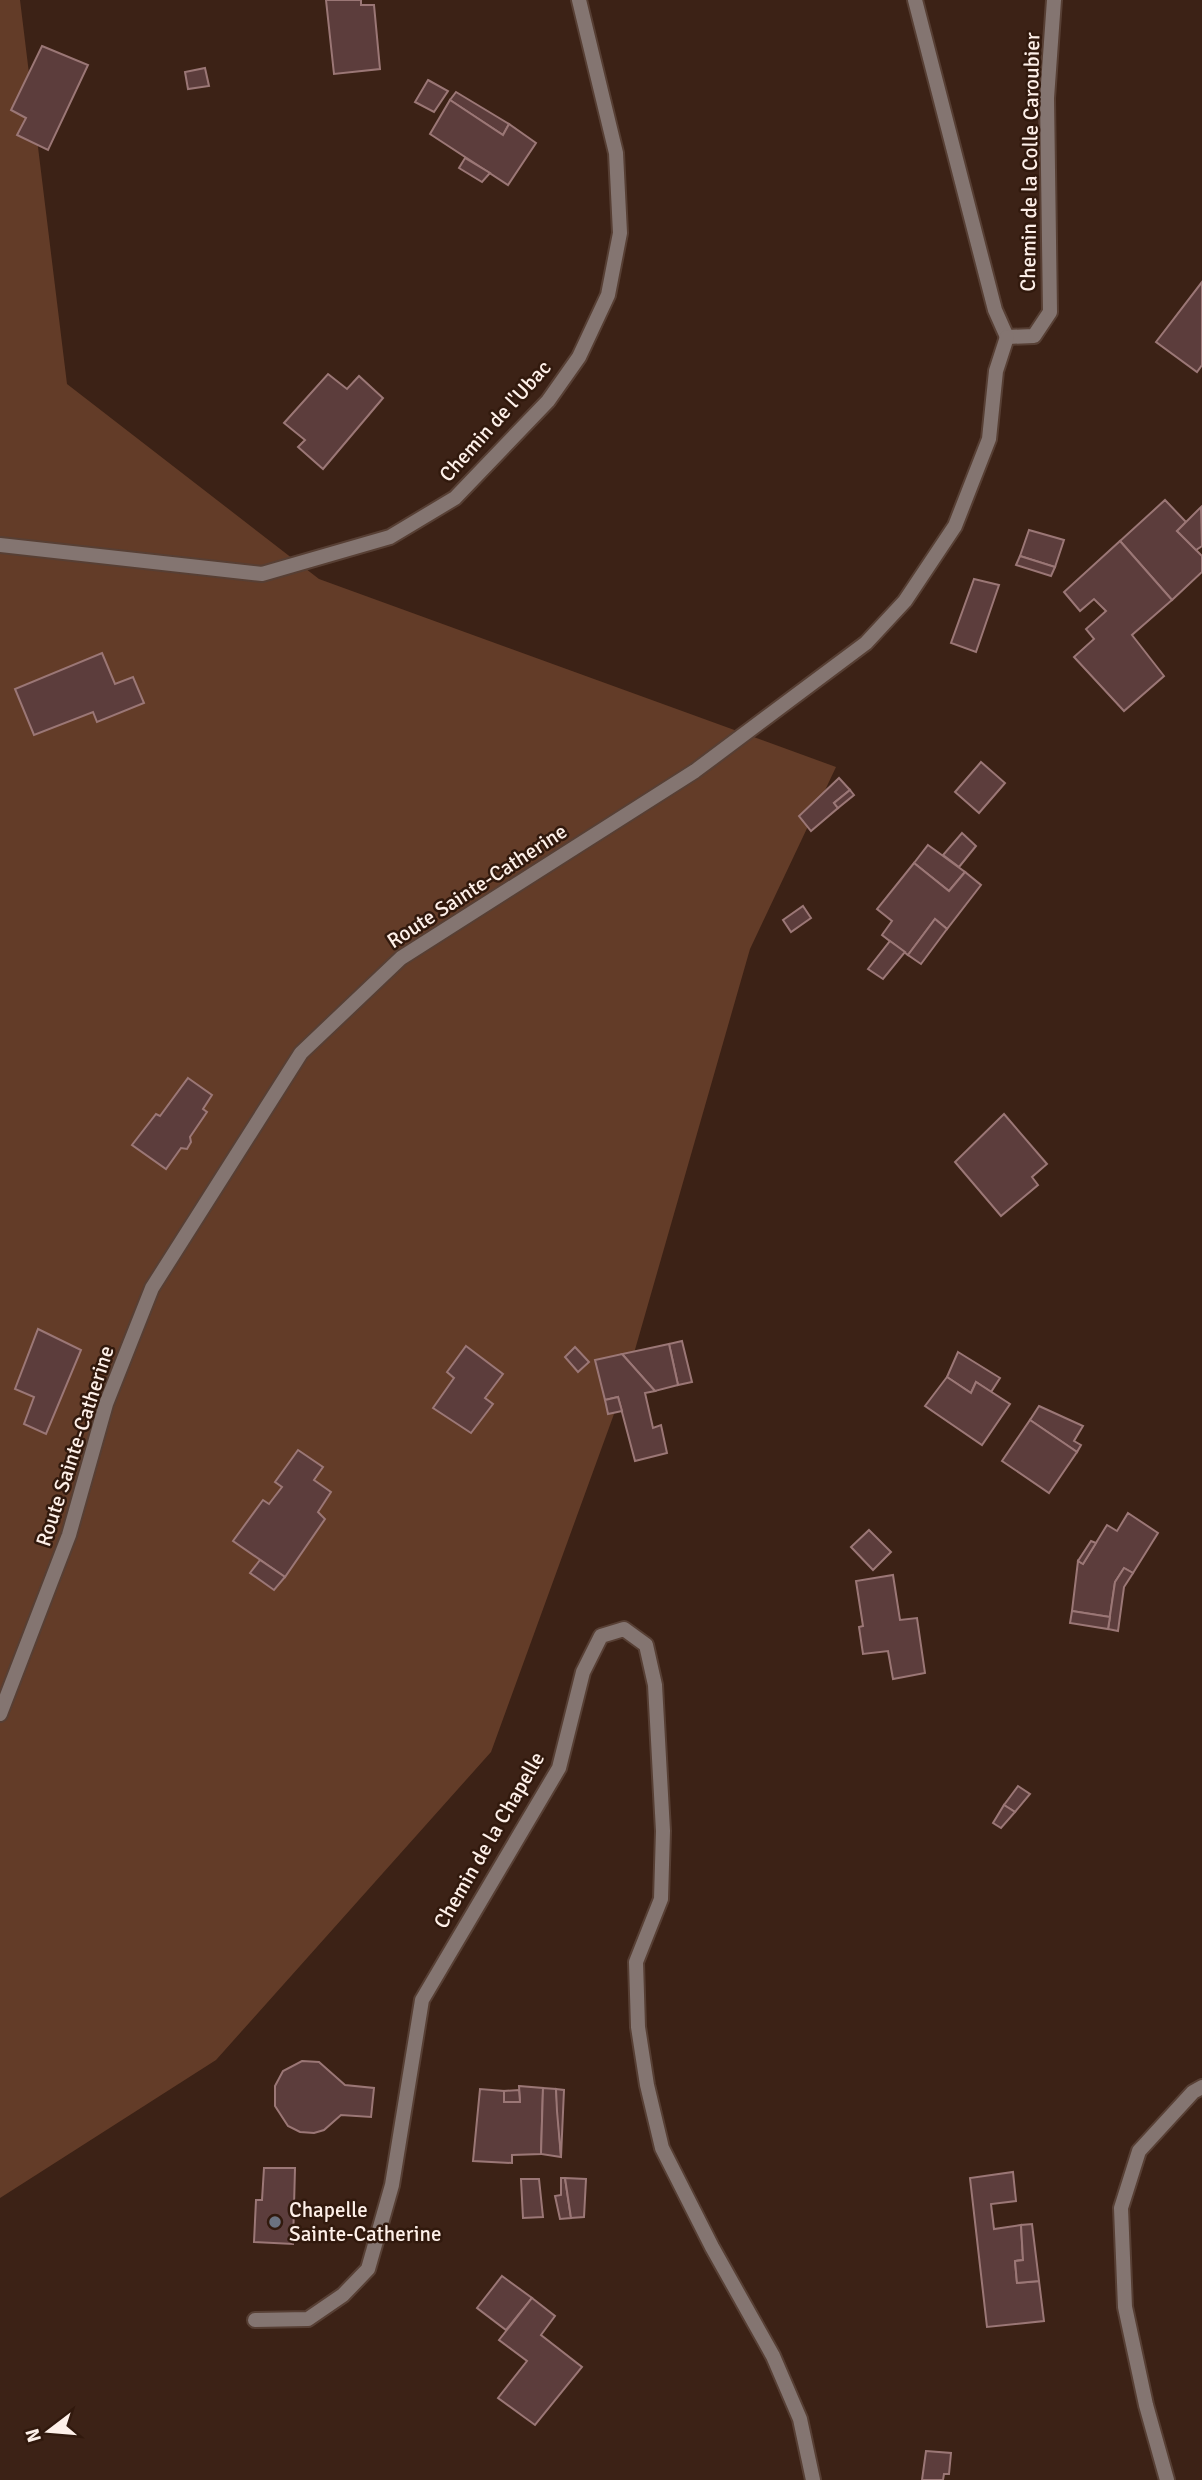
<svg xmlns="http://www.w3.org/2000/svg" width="1202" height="2480" viewBox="0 0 1202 2480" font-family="Signika,sans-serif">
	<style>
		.green { fill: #633c28 }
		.building { fill: #5c3d3c; stroke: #9b7776; stroke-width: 2 }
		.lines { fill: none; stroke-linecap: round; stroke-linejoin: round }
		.street-casing { stroke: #573f34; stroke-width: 18 }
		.street { stroke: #847571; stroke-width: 14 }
		.worship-dot { fill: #6b7280; stroke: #31190d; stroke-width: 2.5 }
		.labels { text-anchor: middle; stroke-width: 5; stroke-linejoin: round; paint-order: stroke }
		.street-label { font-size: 21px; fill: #fef0e9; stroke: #31190d }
		.poi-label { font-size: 21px; fill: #fef0e9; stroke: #31190d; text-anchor: start }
	</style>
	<rect width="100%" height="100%" fill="#3c2216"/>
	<polygon class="green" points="0,0 20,0 67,384 319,579 836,767 750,949 626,1381 491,1752 216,2060 0,2198"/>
	<g class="building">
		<polygon points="326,0 361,0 361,5 374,5 380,69 334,74"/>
		<polygon points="42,46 88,65 48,150 17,135 26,118 11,110"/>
		<polygon points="205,68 209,86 188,89 185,72"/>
		<polygon points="428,80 448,91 434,112 415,102"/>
		<polygon points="456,92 509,124 503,135 450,100"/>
		<polygon points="450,100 503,135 509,124 536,143 508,185 430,134"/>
		<polygon points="465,158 490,173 482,182 459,168"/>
		<polygon points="1202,282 1202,365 1197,372 1156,342"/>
		<polygon points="328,374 347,389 359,376 383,398 323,469 298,447 305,440 284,423"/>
		<polygon points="1165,500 1186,522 1177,531 1202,556 1202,572 1172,600 1120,541"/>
		<polygon points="1201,507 1202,546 1196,550 1177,531"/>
		<polygon points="1029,530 1064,540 1055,567 1020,556"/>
		<polygon points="1120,541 1172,600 1132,635 1164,676 1124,711 1074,657 1094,639 1086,629 1106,611 1094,599 1080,611 1064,592"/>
		<polygon points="1020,556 1055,567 1051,576 1016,565"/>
		<polygon points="974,579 999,585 976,652 951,643"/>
		<polygon points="102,653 115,684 133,677 144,703 97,722 93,712 34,735 15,689"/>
		<polygon points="981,762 1005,783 979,813 955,792"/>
		<polygon points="839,778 850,790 834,803 838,808 811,831 799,816"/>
		<polygon points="850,790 854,795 838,808 834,803"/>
		<polygon points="962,833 976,846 959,867 943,855"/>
		<polygon points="928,845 965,872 949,891 914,863"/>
		<polygon points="914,863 949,891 965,872 981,885 947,929 935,919 908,955 882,935 892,921 877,909"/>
		<polygon points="803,906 811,918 791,932 783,920"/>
		<polygon points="935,919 947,929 921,964 908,955"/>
		<polygon points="890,941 905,952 883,979 868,969"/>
		<polygon points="188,1078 212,1095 203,1109 207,1112 190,1137 191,1142 187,1149 181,1148 166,1169 132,1145 156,1114 160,1116"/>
		<polygon points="1004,1114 1047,1164 1032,1177 1038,1185 1001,1216 955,1162"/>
		<polygon points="38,1329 81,1350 46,1434 24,1424 34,1397 15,1389"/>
		<polygon points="682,1341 692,1382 678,1385 669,1344"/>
		<polygon points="669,1344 678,1385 655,1391 622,1354"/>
		<polygon points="466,1346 503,1374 485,1398 493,1404 471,1433 433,1408 454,1378 447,1372"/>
		<polygon points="575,1347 589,1362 578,1372 565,1357"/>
		<polygon points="958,1352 1000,1378 991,1392 976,1382 971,1393 947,1377"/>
		<polygon points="622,1354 655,1391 645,1393 653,1428 661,1425 667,1453 635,1461 618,1397 605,1400 595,1360"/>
		<polygon points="947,1377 971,1393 976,1382 1010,1404 982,1445 925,1406"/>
		<polygon points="618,1397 622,1411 608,1414 605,1400"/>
		<polygon points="1039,1406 1083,1426 1074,1441 1081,1445 1077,1452 1030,1420"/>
		<polygon points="1030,1420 1077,1452 1049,1493 1002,1461"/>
		<polygon points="298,1450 323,1467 314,1480 331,1492 318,1512 325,1519 285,1577 233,1541 263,1500 269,1504 282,1487 275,1482"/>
		<polygon points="1128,1513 1158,1533 1133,1573 1124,1568 1115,1582 1110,1617 1072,1611 1078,1561 1083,1564 1107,1525 1117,1531"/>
		<polygon points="869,1530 891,1552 873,1570 851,1547"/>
		<polygon points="1091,1541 1096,1543 1083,1564 1078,1561"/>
		<polygon points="260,1560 285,1577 274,1590 250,1573"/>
		<polygon points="1124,1568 1133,1573 1124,1587 1118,1631 1108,1629 1115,1582"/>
		<polygon points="893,1575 900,1620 917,1618 925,1673 893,1679 888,1651 863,1654 859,1627 863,1626 856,1581"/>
		<polygon points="1072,1611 1110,1617 1108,1629 1070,1623"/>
		<polygon points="1018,1786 1030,1794 1015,1812 1004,1805"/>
		<polygon points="1004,1805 1015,1812 1001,1828 993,1823"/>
		<polygon points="302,2061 319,2062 345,2085 374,2088 371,2117 341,2115 324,2130 314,2133 300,2132 288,2126 275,2106 275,2086 283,2071"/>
		<polygon points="519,2086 543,2088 541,2154 512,2155 512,2163 473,2161 480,2089 504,2091 504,2102 520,2102"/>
		<polygon points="543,2088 556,2089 561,2157 541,2154"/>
		<polygon points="556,2089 564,2090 561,2157 557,2111"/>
		<polygon points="519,2090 520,2102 504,2102 504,2091"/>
		<polygon points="264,2168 295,2168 293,2244 254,2242 256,2200 262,2200"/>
		<polygon points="1013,2172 1016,2201 991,2204 994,2229 1021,2225 1023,2260 1015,2261 1017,2283 1039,2281 1044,2321 987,2327 970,2178"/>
		<polygon points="561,2178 565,2178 571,2218 560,2219 555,2196 561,2195"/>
		<polygon points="565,2178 586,2179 584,2217 571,2218"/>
		<polygon points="521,2179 539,2179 543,2217 523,2218"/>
		<polygon points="1032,2224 1039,2281 1017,2283 1015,2261 1023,2260 1021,2225"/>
		<polygon points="502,2276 532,2298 506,2330 477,2308"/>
		<polygon points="532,2298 555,2316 541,2335 582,2367 535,2425 498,2398 527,2361 499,2340"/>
		<polygon points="926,2451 951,2453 949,2474 944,2474 943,2480 922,2480"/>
	</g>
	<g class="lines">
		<defs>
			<g id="street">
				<polyline points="915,0 995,310 1007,337"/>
				<polyline points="1007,337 1034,336 1050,312 1047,98 1054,0"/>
				<polyline points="0,545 262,574 390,537 455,498 548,401 579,357 608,295 620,233 616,153 579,0"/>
				<polyline points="0,1714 69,1535 106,1404 152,1288 301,1053 401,958 695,771 866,643 905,601 955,526 989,439 996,371 1007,337"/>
				<polyline points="255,2320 308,2319 343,2295 368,2269 392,2185 422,2000 559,1768 583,1672 601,1636 624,1629 646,1645 655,1685 663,1831 661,1899 636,1962 638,2027 647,2085 662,2148 712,2247 773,2356 800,2419 813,2480"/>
				<polyline points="1167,2480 1146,2405 1125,2307 1121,2208 1139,2151 1193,2092 1202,2087"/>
			</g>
		</defs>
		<use href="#street" class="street-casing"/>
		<use href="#street" class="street"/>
	</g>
	<circle class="worship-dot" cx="275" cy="2222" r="7"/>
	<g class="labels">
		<g class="street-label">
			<text transform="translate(1030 162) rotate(-89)" y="7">Chemin de la Colle Caroubier</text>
			<text transform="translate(495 421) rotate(-48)" y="7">Chemin de l'Ubac</text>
			<text transform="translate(477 886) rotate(-33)" y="7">Route Sainte-Catherine</text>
			<text transform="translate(75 1446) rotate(-72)" y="7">Route Sainte-Catherine</text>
			<text transform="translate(489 1840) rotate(-60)" y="7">Chemin de la Chapelle</text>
		</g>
		<g class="poi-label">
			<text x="289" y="2217">Chapelle<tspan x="289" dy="24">Sainte-Catherine</tspan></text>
		</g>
	</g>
	<g transform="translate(49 2431) rotate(254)" stroke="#31190d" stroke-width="5" paint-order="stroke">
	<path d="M0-5L12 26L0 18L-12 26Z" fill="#fef0e9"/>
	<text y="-10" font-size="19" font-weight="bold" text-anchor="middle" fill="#fef0e9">N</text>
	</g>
</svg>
